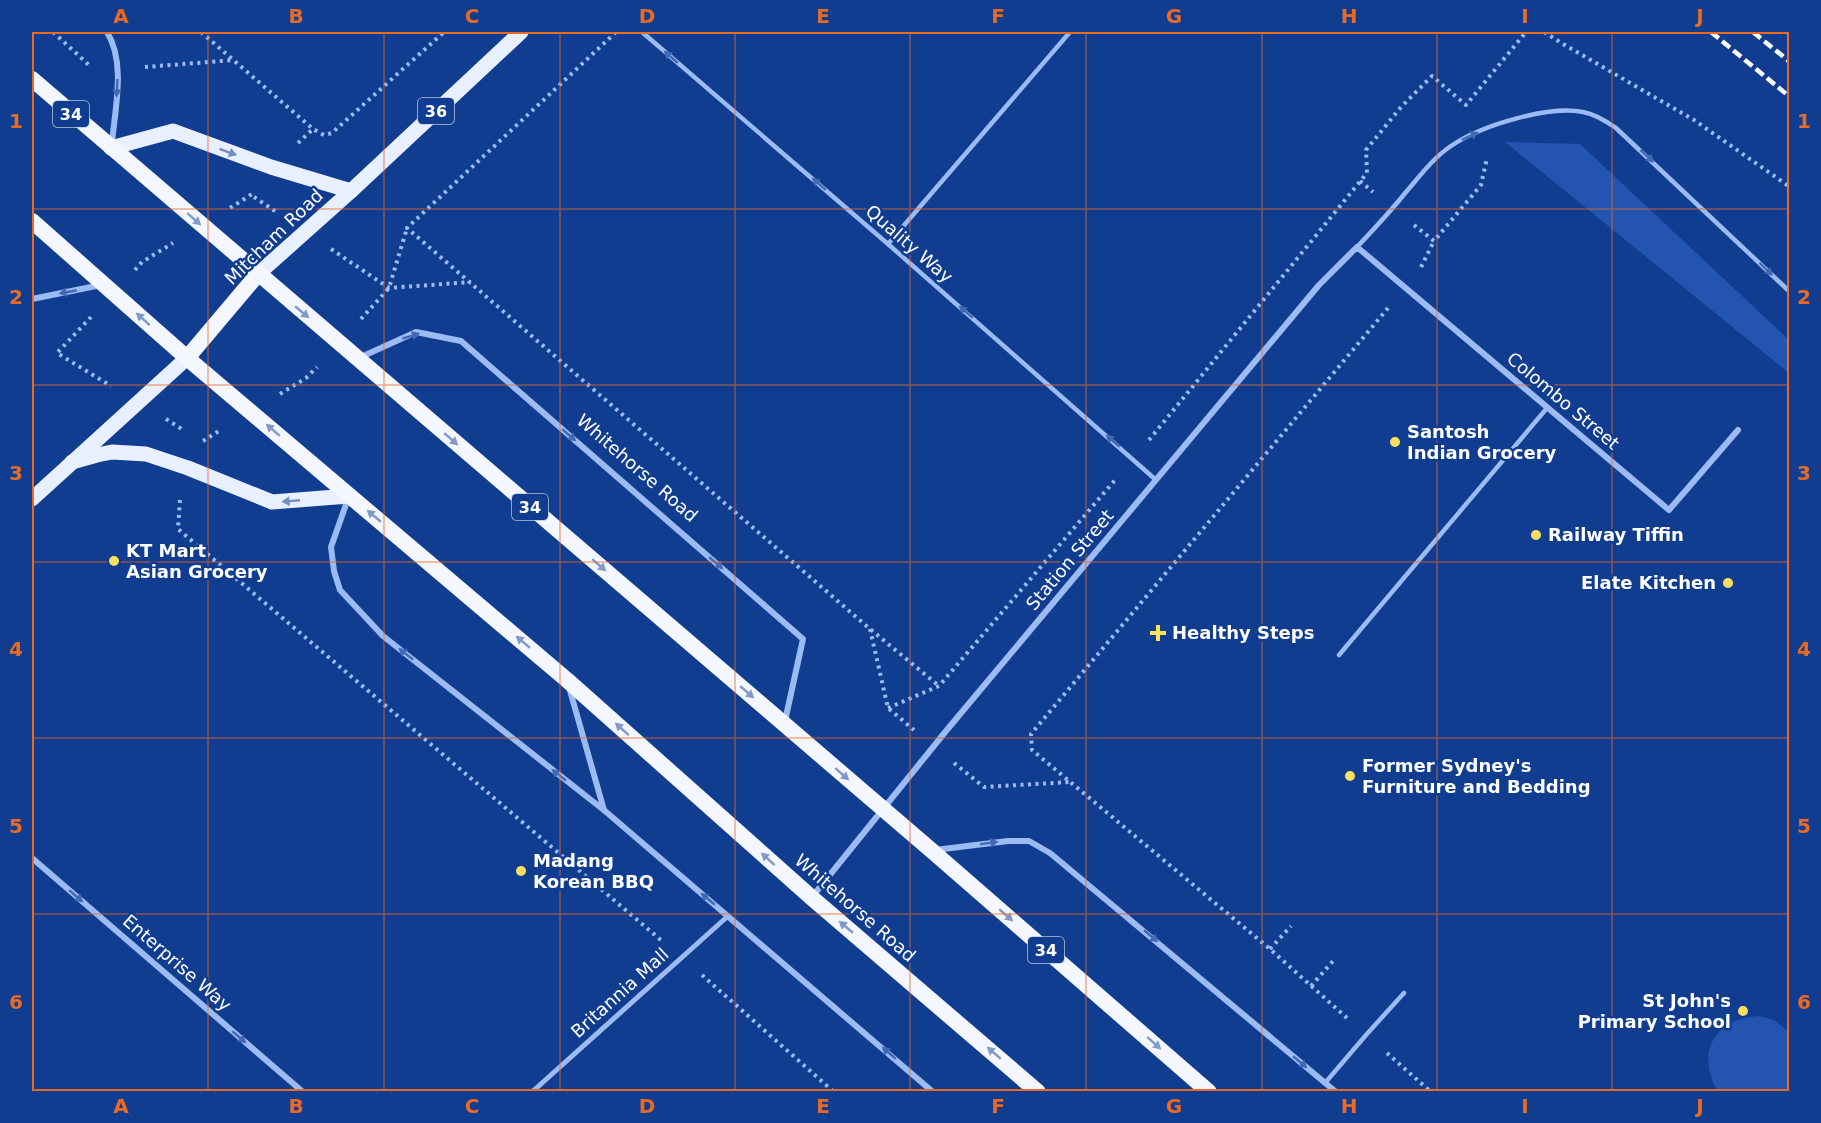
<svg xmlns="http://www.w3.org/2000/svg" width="1821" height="1123" viewBox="0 0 1821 1123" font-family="'DejaVu Sans',sans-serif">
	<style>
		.green { fill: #2355b0 }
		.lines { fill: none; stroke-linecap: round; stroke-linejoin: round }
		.path { stroke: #9cbbf3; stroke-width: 4; stroke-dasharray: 3 4.5; stroke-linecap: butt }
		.service { stroke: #9cbbf3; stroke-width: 4.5 }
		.pedestrian { stroke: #9cbbf3; stroke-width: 5 }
		.minor { stroke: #9cbbf3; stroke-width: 6 }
		.primary { stroke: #e8efff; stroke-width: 15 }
		.trunk { stroke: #f4f7ff; stroke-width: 16 }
		.rail { stroke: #fff; stroke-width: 4.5; stroke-dasharray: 10 4.5; stroke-linecap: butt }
		.oneway { fill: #4269b3 }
		.oneway2 { fill: #728dc2 }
		.oneway3 { fill: #829ac8 }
		.grid { fill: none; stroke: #ea6a24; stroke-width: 1.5; stroke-opacity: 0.55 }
		.poi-dot { fill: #ffe05e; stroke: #113d91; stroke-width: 2 }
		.labels { text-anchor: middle; stroke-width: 5; stroke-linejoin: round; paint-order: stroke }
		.shield { fill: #113d91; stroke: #b8c5de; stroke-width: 1.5 }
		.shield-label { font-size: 16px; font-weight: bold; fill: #fff }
		.street-label { font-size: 18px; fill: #fff; stroke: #113d91 }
		.poi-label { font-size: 18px; font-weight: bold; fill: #fff; stroke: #113d91; text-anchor: start }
		.neatline { fill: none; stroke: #ea6a24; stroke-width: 2 }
		.grid-label { font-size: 20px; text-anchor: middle; font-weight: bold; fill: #ea6a24 }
	</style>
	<rect width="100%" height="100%" fill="#113d91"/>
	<g class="green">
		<polygon points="1505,142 1580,144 1789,340 1789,373"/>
		<path d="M1759,1016L1774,1020L1789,1032V1091H1717C1696,1051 1714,1019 1759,1016Z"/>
	</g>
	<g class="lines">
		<g class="path">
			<polyline points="53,32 90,66"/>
			<polyline points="201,32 313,129 324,135 332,133 444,32"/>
			<polyline points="616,32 407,228 870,629 939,686"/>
			<polyline points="1544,32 1563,44 1694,120 1790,187"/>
			<polyline points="145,67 234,60"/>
			<polyline points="298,143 313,129"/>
			<polyline points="1360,181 1373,192"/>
			<polyline points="254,197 278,213"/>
			<polyline points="230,208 252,194"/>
			<polyline points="1414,225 1434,241 1481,185 1487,158"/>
			<polyline points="331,249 389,288 471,282"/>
			<polyline points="1421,267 1434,241"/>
			<polyline points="135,270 142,262 173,243"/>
			<polyline points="91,317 57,353 111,386"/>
			<polyline points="361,319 389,288 407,228"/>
			<polyline points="280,394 306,378 317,367"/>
			<polyline points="166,419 185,431"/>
			<polyline points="1149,440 1367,173 1366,150 1401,107 1432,76 1466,105 1526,32"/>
			<polyline points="203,441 222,429"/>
			<polyline points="180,500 178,529 662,941"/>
			<polyline points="870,629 888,708 914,730"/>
			<polyline points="888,708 939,686 1115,480"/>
			<polyline points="954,763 984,787 1070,782"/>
			<polyline points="1270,949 1291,926"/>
			<polyline points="702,975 834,1092"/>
			<polyline points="1311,986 1333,961"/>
			<polyline points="1347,1018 1270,949 1032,750 1031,734 1388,308"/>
			<polyline points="1387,1053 1431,1092"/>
		</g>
		<g class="service">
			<polyline points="642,32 888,244 1156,480"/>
			<polyline points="888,244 1070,32"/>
			<path d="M1357,247C1374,229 1391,211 1406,192C1420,176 1433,158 1451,146C1480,126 1548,105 1583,112C1595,114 1606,121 1616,128L1790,292"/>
			<polyline points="1339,655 1547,408"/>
			<polyline points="1325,1083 1366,1035 1404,993"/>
		</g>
		<polyline class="pedestrian" points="532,1092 728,916"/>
		<g class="minor">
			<path d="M107,32C126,63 115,108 112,143"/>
			<polyline points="32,299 101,285"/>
			<polyline points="361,357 416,332 461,341 803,639 785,721"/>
			<polyline points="349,496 331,547 334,571 340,590 383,636 605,811 933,1092"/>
			<polyline points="569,687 604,810"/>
			<polyline points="935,850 1008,841 1029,841 1050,853 1336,1092"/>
			<polyline points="32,858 303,1092"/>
			<polyline points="812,897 946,731 1319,285 1357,247 1669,510 1738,430"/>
		</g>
		<g class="primary">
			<polyline points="111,148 173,131 271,167 351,191"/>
			<polyline points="258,274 351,191 521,32"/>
			<polyline points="72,462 97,455 112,452 146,454 188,468 272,502 349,496"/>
			<polyline points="32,499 187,358"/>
		</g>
		<g class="trunk">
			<polyline points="32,79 931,850 1209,1092"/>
			<polyline points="32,221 187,358 567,680 812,898 1038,1092"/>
			<polyline points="187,358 258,274"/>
		</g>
		<g class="rail">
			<polyline points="1711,32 1790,97"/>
			<polyline points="1753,32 1790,62"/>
		</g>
	</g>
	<defs><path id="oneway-solid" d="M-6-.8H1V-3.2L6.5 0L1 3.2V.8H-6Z" transform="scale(1.5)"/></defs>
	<g class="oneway">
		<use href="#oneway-solid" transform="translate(671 57) rotate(-139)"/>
		<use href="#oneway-solid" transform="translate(117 88) rotate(93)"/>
		<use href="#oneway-solid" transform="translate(1470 136) rotate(-25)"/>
		<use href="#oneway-solid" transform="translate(1647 156) rotate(43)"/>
		<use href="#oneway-solid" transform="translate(819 184) rotate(-139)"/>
		<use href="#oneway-solid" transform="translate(1766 269) rotate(44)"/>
		<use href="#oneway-solid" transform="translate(68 292) rotate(169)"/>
		<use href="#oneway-solid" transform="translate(966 312) rotate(-139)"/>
		<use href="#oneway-solid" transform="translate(411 336) rotate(-17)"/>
		<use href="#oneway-solid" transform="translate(569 435) rotate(41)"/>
		<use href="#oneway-solid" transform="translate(1113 441) rotate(-139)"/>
		<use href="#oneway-solid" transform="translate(716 563) rotate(41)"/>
		<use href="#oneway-solid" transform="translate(406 654) rotate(-142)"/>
		<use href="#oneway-solid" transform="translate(559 775) rotate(-142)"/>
		<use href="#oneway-solid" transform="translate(989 843) rotate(-7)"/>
		<use href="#oneway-solid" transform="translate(76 896) rotate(41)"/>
		<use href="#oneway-solid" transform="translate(708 899) rotate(-140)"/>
		<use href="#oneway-solid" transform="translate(1151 936) rotate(40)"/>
		<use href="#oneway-solid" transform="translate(239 1037) rotate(41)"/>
		<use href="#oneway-solid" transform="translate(889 1053) rotate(-139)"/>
		<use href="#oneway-solid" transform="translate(1300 1062) rotate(40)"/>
	</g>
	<g class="oneway2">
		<use href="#oneway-solid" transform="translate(228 152) rotate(20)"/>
		<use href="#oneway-solid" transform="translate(291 501) rotate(175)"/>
	</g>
	<g class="oneway3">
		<use href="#oneway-solid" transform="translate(194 219) rotate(41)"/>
		<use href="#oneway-solid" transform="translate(302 312) rotate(40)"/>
		<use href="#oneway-solid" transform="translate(143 319) rotate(-138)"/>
		<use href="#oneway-solid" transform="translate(273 430) rotate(-139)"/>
		<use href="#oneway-solid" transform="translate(451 439) rotate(41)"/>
		<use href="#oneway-solid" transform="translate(374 516) rotate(-140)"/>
		<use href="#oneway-solid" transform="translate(599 565) rotate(41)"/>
		<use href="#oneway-solid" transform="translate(523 642) rotate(-140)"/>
		<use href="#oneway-solid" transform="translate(747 692) rotate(41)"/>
		<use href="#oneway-solid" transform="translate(622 729) rotate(-138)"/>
		<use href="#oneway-solid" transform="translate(842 774) rotate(41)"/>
		<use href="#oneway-solid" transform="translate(768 859) rotate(-138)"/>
		<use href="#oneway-solid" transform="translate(1006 915) rotate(41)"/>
		<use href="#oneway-solid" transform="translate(846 927) rotate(-140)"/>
		<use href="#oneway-solid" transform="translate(1154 1043) rotate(41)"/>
		<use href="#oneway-solid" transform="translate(994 1053) rotate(-139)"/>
	</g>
	<path class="grid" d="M208,32V1092M384,32V1092M560,32V1092M735,32V1092M910,32V1092M1086,32V1092M1262,32V1092M1437,32V1092M1612,32V1092M32,209H1790M32,385H1790M32,562H1790M32,738H1790M32,914H1790"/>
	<g class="poi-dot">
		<circle cx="1395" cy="442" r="6"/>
		<circle cx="1536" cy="535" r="6"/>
		<circle cx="114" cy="561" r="6"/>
		<circle cx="1728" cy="583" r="6"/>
		<path d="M1155 624h6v6h6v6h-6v6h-6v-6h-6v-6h6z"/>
		<circle cx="1350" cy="776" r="6"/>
		<circle cx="521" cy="871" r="6"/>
		<circle cx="1743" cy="1011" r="6"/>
	</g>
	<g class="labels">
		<g class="shield">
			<rect x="418" y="98" width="36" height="26" rx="4.5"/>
			<rect x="53" y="101" width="36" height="26" rx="4.5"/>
			<rect x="512" y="494" width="36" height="26" rx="4.5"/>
			<rect x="1028" y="937" width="36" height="26" rx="4.5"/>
		</g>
		<g class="shield-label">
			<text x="436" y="117">36</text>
			<text x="71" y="120">34</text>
			<text x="530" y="513">34</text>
			<text x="1046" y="956">34</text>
		</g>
		<g class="street-label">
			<text transform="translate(274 237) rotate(-44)" y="6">Mitcham Road</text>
			<text transform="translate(909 244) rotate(41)" y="6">Quality Way</text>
			<text transform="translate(1563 401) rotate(40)" y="6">Colombo Street</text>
			<text transform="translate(637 468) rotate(41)" y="6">Whitehorse Road</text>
			<text transform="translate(1070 560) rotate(-50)" y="6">Station Street</text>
			<text transform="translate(855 908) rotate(41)" y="6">Whitehorse Road</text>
			<text transform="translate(177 963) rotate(41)" y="6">Enterprise Way</text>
			<text transform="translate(620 993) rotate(-42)" y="6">Britannia Mall</text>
		</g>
		<g class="poi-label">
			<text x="1407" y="438">Santosh<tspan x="1407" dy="21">Indian Grocery</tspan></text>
			<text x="1548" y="541">Railway Tiffin</text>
			<text x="126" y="557">KT Mart<tspan x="126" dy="21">Asian Grocery</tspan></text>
			<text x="1716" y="589" text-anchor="end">Elate Kitchen</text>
			<text x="1172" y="639">Healthy Steps</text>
			<text x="1362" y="772">Former Sydney's<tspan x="1362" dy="21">Furniture and Bedding</tspan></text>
			<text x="533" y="867">Madang<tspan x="533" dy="21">Korean BBQ</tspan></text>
			<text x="1731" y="1007" text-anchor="end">St John's<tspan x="1731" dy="21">Primary School</tspan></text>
		</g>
	</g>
	<rect width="1821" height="1123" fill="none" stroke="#113d91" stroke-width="66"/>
	<rect x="33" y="33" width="1755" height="1057" class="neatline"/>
	<g class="grid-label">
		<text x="121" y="23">A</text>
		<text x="296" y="23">B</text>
		<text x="472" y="23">C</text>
		<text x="647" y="23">D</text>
		<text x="823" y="23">E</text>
		<text x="998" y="23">F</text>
		<text x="1174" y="23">G</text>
		<text x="1349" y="23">H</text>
		<text x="1525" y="23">I</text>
		<text x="1700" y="23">J</text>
		<text x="16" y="128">1</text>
		<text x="1804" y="128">1</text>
		<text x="16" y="304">2</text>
		<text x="1804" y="304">2</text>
		<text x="16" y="480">3</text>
		<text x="1804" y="480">3</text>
		<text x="16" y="656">4</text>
		<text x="1804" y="656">4</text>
		<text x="16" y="833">5</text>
		<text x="1804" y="833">5</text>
		<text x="16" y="1009">6</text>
		<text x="1804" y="1009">6</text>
		<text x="121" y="1113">A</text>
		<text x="296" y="1113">B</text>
		<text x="472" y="1113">C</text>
		<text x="647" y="1113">D</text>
		<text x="823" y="1113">E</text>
		<text x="998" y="1113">F</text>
		<text x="1174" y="1113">G</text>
		<text x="1349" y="1113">H</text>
		<text x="1525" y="1113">I</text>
		<text x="1700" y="1113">J</text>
	</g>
</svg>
